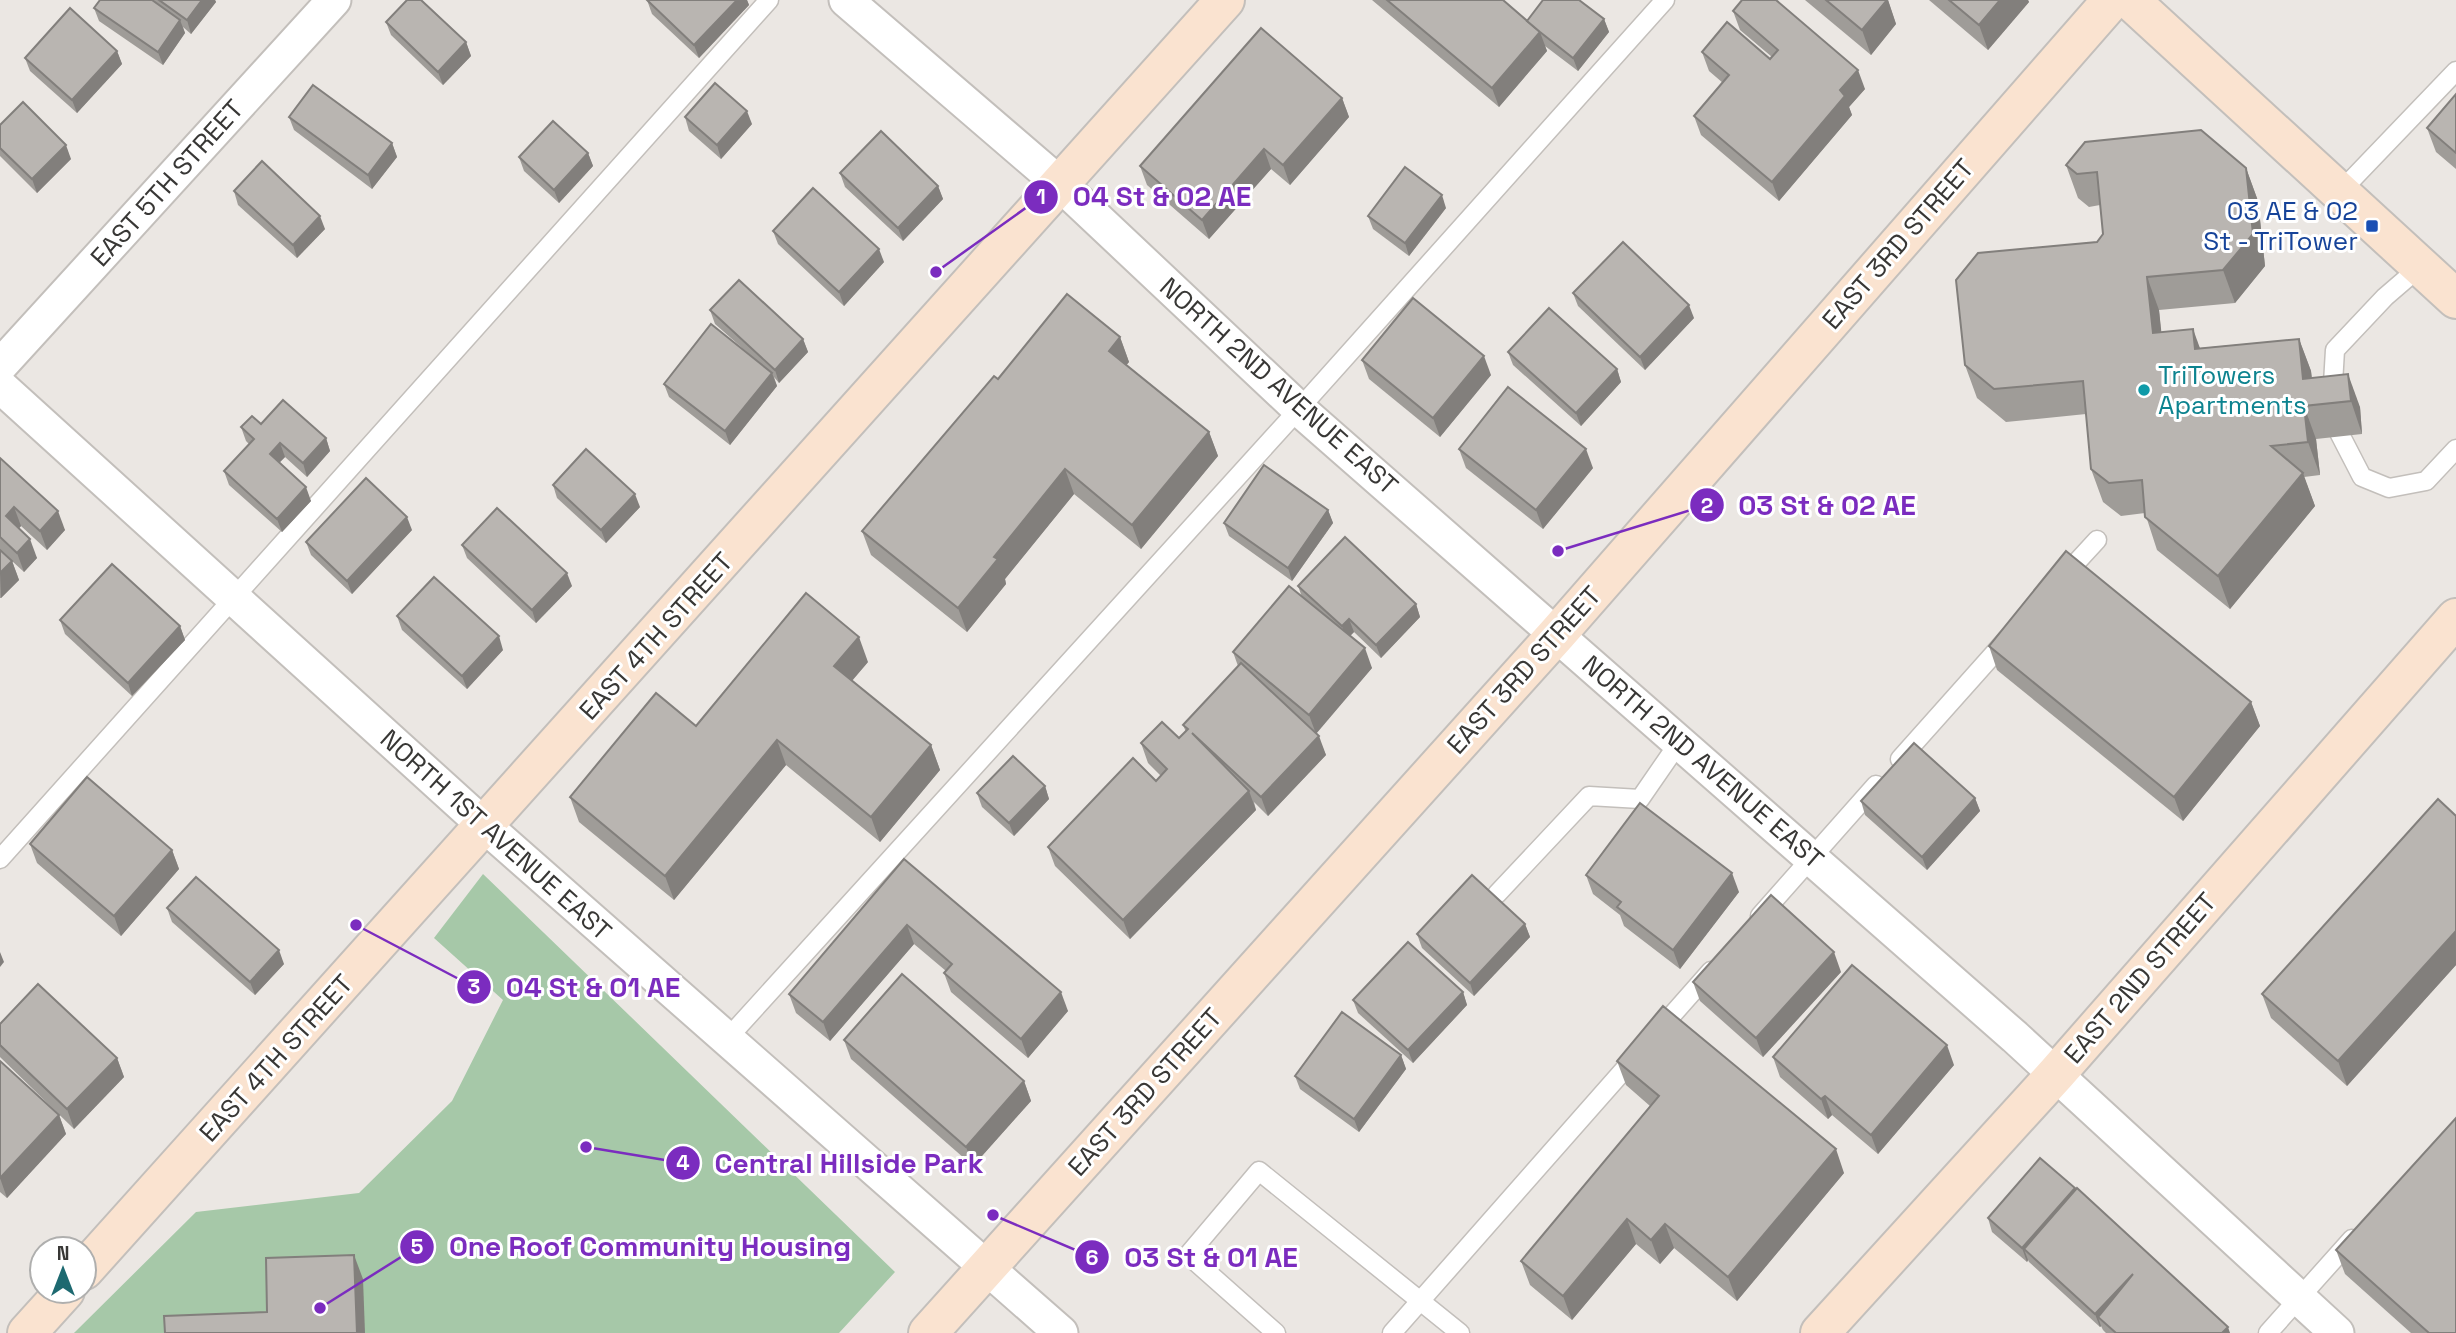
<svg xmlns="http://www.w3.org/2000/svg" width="2456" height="1333" viewBox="0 0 2456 1333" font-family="'Space Grotesk',sans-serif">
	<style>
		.green { fill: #a6c8a8 }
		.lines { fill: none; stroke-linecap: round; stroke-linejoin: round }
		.lane-casing { stroke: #c3bfbb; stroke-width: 21 }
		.street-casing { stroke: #c3bfbb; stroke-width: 37 }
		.secondary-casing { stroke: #c3bfbb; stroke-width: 42 }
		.lane { stroke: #fff; stroke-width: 18 }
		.street { stroke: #fff; stroke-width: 33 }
		.secondary { stroke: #fae3d0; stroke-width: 38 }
		.wall { fill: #9f9c98 }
		.shaded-wall { fill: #827f7c }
		.building { fill: #b9b5b1; stroke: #827f7c; stroke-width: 2 }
		.transit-dot { fill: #1a4fb4; stroke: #fff; stroke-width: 2.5 }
		.culture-dot { fill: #0f9aa8; stroke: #fff; stroke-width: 2.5 }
		.labels { text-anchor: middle; stroke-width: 6; stroke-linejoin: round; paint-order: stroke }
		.street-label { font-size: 26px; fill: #383735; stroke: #fff }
		.transit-label { font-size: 26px; fill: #164399; stroke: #fff; text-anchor: end }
		.culture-label { font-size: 26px; fill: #0d838f; stroke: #fff; text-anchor: start }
		.leader { fill: none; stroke: #7b2cbf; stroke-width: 2.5 }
		.callout-dot { fill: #7b2cbf; stroke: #fff; stroke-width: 2.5 }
		.mark-label { font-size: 21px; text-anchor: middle; font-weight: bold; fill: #fff }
		.callout-label { font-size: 28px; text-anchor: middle; font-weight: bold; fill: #7b2cbf; stroke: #fff; stroke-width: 6; stroke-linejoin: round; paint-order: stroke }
	</style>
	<rect width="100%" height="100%" fill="#ebe7e3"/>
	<polygon class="green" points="483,874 895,1272 839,1333 74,1333 196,1212 359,1193 452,1101 503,1000 434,938"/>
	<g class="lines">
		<defs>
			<g id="lane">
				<polyline points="2339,193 2456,71"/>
				<polyline points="2421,266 2385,297 2335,350 2331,417 2362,477 2389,488 2426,481 2456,449"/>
				<polyline points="2063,577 2097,540"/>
				<polyline points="1900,759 2007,639"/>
				<polyline points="0,859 769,0"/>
				<polyline points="1497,894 1589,796 1640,799 1680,741"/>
				<polyline points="1760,916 1876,785"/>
				<polyline points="1658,1031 1711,971"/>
				<polyline points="727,1039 1299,409 1665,0"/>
				<polyline points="1276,1333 1188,1255 1259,1171 1460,1333"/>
				<polyline points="1392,1333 1637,1055"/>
				<polyline points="2268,1333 2352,1239"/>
			</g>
			<g id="street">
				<polyline points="846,0 1060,184 1299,409 2015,1037 2337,1333"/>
				<polyline points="0,366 334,0"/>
				<polyline points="0,386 485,826 1061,1333"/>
			</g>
			<g id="secondary">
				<polyline points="2130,0 2456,299"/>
				<polyline points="84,1270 1225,0"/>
				<polyline points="27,1333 65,1291"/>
				<polyline points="928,1333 1557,634 2112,0"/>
				<polyline points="1820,1333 2056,1074 2456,618"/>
			</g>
		</defs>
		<use href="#lane" class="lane-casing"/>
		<use href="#street" class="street-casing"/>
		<use href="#secondary" class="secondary-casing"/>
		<use href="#lane" class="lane"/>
		<use href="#street" class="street"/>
		<use href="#secondary" class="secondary"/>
	</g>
	<g class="wall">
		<polygon points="100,0 215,0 216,2 191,34 183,27 185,33 163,65 99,21 94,8"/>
		<polygon points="647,0 747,0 749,5 699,58 652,14"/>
		<polygon points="1372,0 1503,0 1527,21 1604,19 1609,32 1578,71 1545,46 1547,51 1499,107"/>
		<polygon points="1805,0 1888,0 1896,24 1871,55"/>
		<polygon points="1929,0 2028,0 2029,2 1988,50"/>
		<polygon points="1733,11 1865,89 1849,107 1852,115 1779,201 1701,135 1694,116 1723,83 1709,71 1702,52 1770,59 1772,57 1740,30"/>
		<polygon points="386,22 466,42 471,56 443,85 391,35"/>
		<polygon points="117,51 122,64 77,113 30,71 25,58"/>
		<polygon points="2456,94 2456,169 2436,152 2427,128"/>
		<polygon points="1342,98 1349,117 1290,185 1271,169 1209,239 1147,185 1140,166"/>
		<polygon points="289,117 392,143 397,157 372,189 294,130"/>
		<polygon points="685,117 752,124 721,159 689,131"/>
		<polygon points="0,125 71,159 37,193 0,156"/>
		<polygon points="588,153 593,166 559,203 524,171 519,157"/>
		<polygon points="2066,165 2246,168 2258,201 2265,266 2235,303 2159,310 2161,332 2200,348 2299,339 2311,371 2312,378 2360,407 2362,434 2316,439 2320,475 2304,477 2315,506 2230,609 2157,550 2145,513 2121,516 2103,502 2091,469 2086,414 2006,422 1977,398 1965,365 2097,242 2103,234 2100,205 2089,207 2078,198"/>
		<polygon points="840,173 938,186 943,199 903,241 845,187"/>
		<polygon points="234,191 325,229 297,258 238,205"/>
		<polygon points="1446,208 1409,256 1373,229 1368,216"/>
		<polygon points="773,231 884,262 844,306 778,244"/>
		<polygon points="1573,293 1694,318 1645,370 1578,306"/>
		<polygon points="710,310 803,339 808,352 779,383 774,377 777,386 730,445 669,397 664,384 749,354 715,324"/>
		<polygon points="1120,337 1129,362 1126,365 1209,432 1218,456 1141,549 1074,494 1005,579 1006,584 967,632 871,555 862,531 998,379"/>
		<polygon points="1508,352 1617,369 1621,382 1581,426 1513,365"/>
		<polygon points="1362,360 1491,375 1440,437 1369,379"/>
		<polygon points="261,424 326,438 330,451 307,477 285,457 279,463 311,501 282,532 229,485 224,471 249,444 246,441 241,427"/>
		<polygon points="1459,449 1593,468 1543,529 1466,468"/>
		<polygon points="0,458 65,530 47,550 21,526 19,528 37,558 24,572 12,561 19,580 1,598 0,598"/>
		<polygon points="553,485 640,507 606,543 557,498"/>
		<polygon points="1328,510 1333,523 1292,581 1229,536 1224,523"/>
		<polygon points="412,530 352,594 311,555 306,542"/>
		<polygon points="462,545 572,586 536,623 467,558"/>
		<polygon points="1298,586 1416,604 1420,617 1381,658 1354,632 1350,636 1372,668 1316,733 1326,755 1268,816 1254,802 1256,810 1130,939 1055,866 1048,847 1156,781 1161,776 1148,763 1141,743 1179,738 1186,732 1183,725 1238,666 1233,652 1302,597"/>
		<polygon points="397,616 503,650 467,689 402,630"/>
		<polygon points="60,620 180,626 185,640 132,696 65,634"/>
		<polygon points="1989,646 2251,702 2260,726 2183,821 1997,670"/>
		<polygon points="868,662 852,681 931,745 940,770 880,842 786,765 674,900 579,822 570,797 696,726"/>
		<polygon points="1045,786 1049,799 1014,836 982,807 977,793"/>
		<polygon points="1975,798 1980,811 1927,870 1865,815 1861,801"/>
		<polygon points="2456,816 2456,965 2347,1086 2271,1018 2262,994"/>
		<polygon points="30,844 172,850 179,869 121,936 37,863"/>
		<polygon points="904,859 1068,1011 1028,1058 951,992 944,973 946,971 914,944 830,1041 796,1013 789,994"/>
		<polygon points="1586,875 1739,892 1680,969 1624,926 1620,915 1593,894"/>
		<polygon points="167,908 284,964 255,995 172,922"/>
		<polygon points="1525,924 1530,937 1474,996 1422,948 1417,934"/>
		<polygon points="1841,972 1763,1057 1700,1001 1693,982"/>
		<polygon points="1463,992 1467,1005 1413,1063 1358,1013 1353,1000"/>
		<polygon points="0,1024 117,1058 124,1077 74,1129 0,1057"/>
		<polygon points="844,1040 1024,1081 1031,1101 973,1166 851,1059"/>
		<polygon points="1401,1055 1406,1069 1359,1132 1300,1089 1295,1076"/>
		<polygon points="1773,1057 1954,1065 1878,1154 1832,1115 1828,1119 1780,1077"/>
		<polygon points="0,1061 59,1115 66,1134 7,1198 0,1192"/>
		<polygon points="1617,1061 1844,1173 1737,1301 1674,1248 1660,1264 1636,1244 1572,1320 1530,1285 1521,1261 1650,1106 1626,1085"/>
		<polygon points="2075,1188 2076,1190 2230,1333 2106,1333 2103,1330 2101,1326 2100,1327 2029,1262 2028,1260 2027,1262 1992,1232 1988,1218"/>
		<polygon points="2336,1250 2456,1333 2411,1333 2345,1274"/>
	</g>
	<g class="shaded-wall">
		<polygon points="202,0 215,0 216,2 191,34 187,20"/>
		<polygon points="737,0 747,0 749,5 699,58 694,45"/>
		<polygon points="1888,0 1896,24 1871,55 1862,30"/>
		<polygon points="2000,0 2028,0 2029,2 1988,50 1979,25"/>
		<polygon points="1604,19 1609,32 1578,71 1573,58"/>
		<polygon points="180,20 185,33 163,65 158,52"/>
		<polygon points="1540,32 1547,51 1499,107 1492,88"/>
		<polygon points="466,42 471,56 443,85 438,72"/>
		<polygon points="117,51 122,64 77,113 72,100"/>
		<polygon points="1858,70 1865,89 1849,107 1852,115 1779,201 1772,182 1840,90"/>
		<polygon points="1342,98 1349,117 1290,185 1283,165"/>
		<polygon points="747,111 752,124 721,159 717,145"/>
		<polygon points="392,143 397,157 372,189 368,175"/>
		<polygon points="66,145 71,159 37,193 32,179"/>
		<polygon points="1264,149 1271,169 1209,239 1202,220"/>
		<polygon points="588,153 593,166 559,203 554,190"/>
		<polygon points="2246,168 2258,201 2265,266 2235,303 2223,270"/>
		<polygon points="938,186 943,199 903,241 898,228"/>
		<polygon points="1442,195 1446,208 1409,256 1405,243"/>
		<polygon points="320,216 325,229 297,258 293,245"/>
		<polygon points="879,249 884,262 844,306 839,292"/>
		<polygon points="2147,277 2159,310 2165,366 2153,333"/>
		<polygon points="1689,305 1694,318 1645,370 1640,357"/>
		<polygon points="2193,329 2205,362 2195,349"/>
		<polygon points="1120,337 1129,362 1118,375 1109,351"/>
		<polygon points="803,339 808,352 779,383 775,370"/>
		<polygon points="2299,339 2311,371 2314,405 2303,379"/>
		<polygon points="1484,356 1491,375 1440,437 1433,418"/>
		<polygon points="1617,369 1621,382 1581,426 1576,413"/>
		<polygon points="772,373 777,386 730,445 725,431"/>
		<polygon points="2348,374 2360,407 2362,434 2351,401"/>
		<polygon points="2304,406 2316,439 2320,475 2308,442"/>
		<polygon points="1209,432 1218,456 1141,549 1132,525"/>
		<polygon points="326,438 330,451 307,477 303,463"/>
		<polygon points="280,443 285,457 275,467 270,454"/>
		<polygon points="1586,449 1593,468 1543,529 1536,510"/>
		<polygon points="1065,469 1074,494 1005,579 1006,584 967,632 958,608 994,557"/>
		<polygon points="2303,473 2315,506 2230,609 2218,576"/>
		<polygon points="306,487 311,501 282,532 277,519"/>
		<polygon points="635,494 640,507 606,543 601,530"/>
		<polygon points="14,507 21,526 13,535 6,516"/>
		<polygon points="1328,510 1333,523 1292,581 1288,568"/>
		<polygon points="58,511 65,530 47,550 40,531"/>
		<polygon points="407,517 412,530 352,594 347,581"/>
		<polygon points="30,539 37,558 24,572 17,553"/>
		<polygon points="12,561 19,580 1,598 0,573"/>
		<polygon points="567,573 572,586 536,623 532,610"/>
		<polygon points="1416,604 1420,617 1381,658 1376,645"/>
		<polygon points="1349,619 1354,632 1346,640 1342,626"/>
		<polygon points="180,626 185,640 132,696 128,683"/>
		<polygon points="499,636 503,650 467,689 462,676"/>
		<polygon points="859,637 868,662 843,691 834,666"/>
		<polygon points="1365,648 1372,668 1316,734 1309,715"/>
		<polygon points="2251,702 2260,726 2183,821 2174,797"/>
		<polygon points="1319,736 1326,755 1268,816 1261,797"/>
		<polygon points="777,740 786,765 674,900 665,876"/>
		<polygon points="931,745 940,770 880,842 871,817"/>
		<polygon points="1045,786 1049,799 1014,836 1009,823"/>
		<polygon points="1249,791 1256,810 1130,939 1123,920"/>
		<polygon points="1975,798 1980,811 1927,870 1922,857"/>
		<polygon points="172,850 179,869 121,936 114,916"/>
		<polygon points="1732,873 1739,892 1680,969 1673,950"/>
		<polygon points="1525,924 1530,937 1474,996 1470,983"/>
		<polygon points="907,925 914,944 830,1041 823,1022"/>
		<polygon points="2456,931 2456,965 2347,1086 2338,1061"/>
		<polygon points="279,950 284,964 255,995 250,982"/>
		<polygon points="0,952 4,962 0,967"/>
		<polygon points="1834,952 1841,972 1763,1057 1756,1038"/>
		<polygon points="1061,992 1068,1011 1028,1058 1021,1039"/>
		<polygon points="1463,992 1467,1005 1413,1063 1408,1050"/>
		<polygon points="1947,1045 1954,1065 1878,1154 1871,1135"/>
		<polygon points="1401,1055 1406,1069 1359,1132 1354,1119"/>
		<polygon points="117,1058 124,1077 74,1129 67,1109"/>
		<polygon points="1024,1081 1031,1101 973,1166 966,1147"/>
		<polygon points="1825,1096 1832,1115 1828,1119 1821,1099"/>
		<polygon points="59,1115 66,1134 7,1198 0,1178"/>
		<polygon points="1836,1149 1844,1173 1737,1301 1728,1277"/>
		<polygon points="2075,1188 2080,1201 2024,1249 2028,1260 2027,1262 2022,1248"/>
		<polygon points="1627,1219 1636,1244 1572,1320 1563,1296"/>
		<polygon points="1665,1224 1674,1248 1660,1264 1651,1240"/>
		<polygon points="354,1255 363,1279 365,1333 357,1333"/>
		<polygon points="2133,1274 2098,1317 2101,1326 2100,1327 2095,1314"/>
		<polygon points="2228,1327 2230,1333 2222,1333"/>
	</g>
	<g class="building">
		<polygon points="100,0 152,0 180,20 158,52 94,8"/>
		<polygon points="159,0 202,0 187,20"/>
		<polygon points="407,0 421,0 466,42 438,72 386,22"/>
		<polygon points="647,0 737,0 694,45"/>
		<polygon points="1387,0 1503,0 1540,32 1492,88"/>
		<polygon points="1543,0 1579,0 1604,19 1573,58 1540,32 1527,21"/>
		<polygon points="1742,0 1776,0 1858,70 1840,90 1845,96 1772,182 1694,116 1729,75 1702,52 1727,22 1770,59 1778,50 1733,11"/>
		<polygon points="1826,0 1887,0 1862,30"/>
		<polygon points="1949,0 2000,0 1979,25"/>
		<polygon points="70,8 117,51 72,100 25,58"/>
		<polygon points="1261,28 1342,98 1283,165 1264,149 1202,220 1140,166"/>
		<polygon points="715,83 747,111 717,145 685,117"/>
		<polygon points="313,85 392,143 368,175 289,117"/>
		<polygon points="2456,94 2456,153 2427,128"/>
		<polygon points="23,102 66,145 32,179 0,148 0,125"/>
		<polygon points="553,121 588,153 554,190 519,157"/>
		<polygon points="2201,130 2246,168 2253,234 2223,270 2147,277 2153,333 2193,329 2195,349 2299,339 2303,379 2348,374 2351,401 2304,406 2308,442 2271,446 2303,473 2218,576 2145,517 2142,480 2109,483 2091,469 2083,381 1994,389 1965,365 1956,280 1978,253 2097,242 2103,234 2097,172 2077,174 2066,165 2085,142"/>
		<polygon points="881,131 938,186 898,228 840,173"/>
		<polygon points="262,161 320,216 293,245 234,191"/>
		<polygon points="1405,167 1442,195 1405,243 1368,216"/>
		<polygon points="813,188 879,249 839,292 773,231"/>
		<polygon points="1623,242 1689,305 1640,357 1573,293"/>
		<polygon points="739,280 803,339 775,370 710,310"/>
		<polygon points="1067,294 1120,337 1109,351 1209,432 1132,525 1065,469 994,557 998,559 958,608 862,531 994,376 998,379"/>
		<polygon points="1413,298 1484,356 1433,418 1362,360"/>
		<polygon points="1549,308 1617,369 1576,413 1508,352"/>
		<polygon points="711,324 772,373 725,431 664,384"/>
		<polygon points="1508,387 1586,449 1536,510 1459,449"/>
		<polygon points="283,400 326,438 303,463 280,443 270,454 306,487 277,519 224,471 254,439 241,427 252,416 261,424"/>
		<polygon points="586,449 635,494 601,530 553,485"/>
		<polygon points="0,458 58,511 40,531 14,507 6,516 30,539 17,553 0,537"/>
		<polygon points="1264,465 1328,510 1288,568 1224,523"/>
		<polygon points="366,478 407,517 347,581 306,542"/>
		<polygon points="497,508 567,573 532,610 462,545"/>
		<polygon points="1345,537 1416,604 1376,645 1349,619 1342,626 1298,586"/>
		<polygon points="0,550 12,561 0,573"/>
		<polygon points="2066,551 2251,702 2174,797 1989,646"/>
		<polygon points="112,564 180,626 128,683 60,620"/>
		<polygon points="434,577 499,636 462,676 397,616"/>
		<polygon points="1289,586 1365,648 1309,715 1233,652"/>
		<polygon points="806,593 859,637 834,666 931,745 871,817 777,740 665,876 570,797 656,693 696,726"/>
		<polygon points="1241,663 1319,736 1261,797 1192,733 1249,791 1123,920 1048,847 1133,758 1156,781 1167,769 1141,743 1162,722 1179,738 1188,729 1183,725"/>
		<polygon points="1914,743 1975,798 1922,857 1861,801"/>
		<polygon points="1013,756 1045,786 1009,823 977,793"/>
		<polygon points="87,777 172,850 114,916 30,844"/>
		<polygon points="2438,799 2456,816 2456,931 2338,1061 2262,994"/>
		<polygon points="1640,803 1732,873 1673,950 1617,907 1621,902 1586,875"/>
		<polygon points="904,859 1061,992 1021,1039 944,973 952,964 907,925 823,1022 789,994"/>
		<polygon points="1472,875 1525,924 1470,983 1417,934"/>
		<polygon points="196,877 279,950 250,982 167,908"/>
		<polygon points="1771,895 1834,952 1756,1038 1693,982"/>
		<polygon points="1408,942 1463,992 1408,1050 1353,1000"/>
		<polygon points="1852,965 1947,1045 1871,1135 1825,1096 1821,1099 1773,1057"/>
		<polygon points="902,974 1024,1081 966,1147 844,1040"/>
		<polygon points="38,984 117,1058 67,1109 0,1045 0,1024"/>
		<polygon points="1663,1006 1836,1149 1728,1277 1665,1224 1651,1240 1627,1219 1563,1296 1521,1261 1659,1096 1617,1061"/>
		<polygon points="1342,1012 1401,1055 1354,1119 1295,1076"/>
		<polygon points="0,1061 59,1115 0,1178"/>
		<polygon points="2456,1118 2456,1333 2429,1333 2336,1250"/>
		<polygon points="2040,1158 2075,1188 2022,1248 1988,1218"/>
		<polygon points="2077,1188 2228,1327 2222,1333 2116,1333 2098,1317 2133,1274 2095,1314 2024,1249"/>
		<polygon points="354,1255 357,1333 165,1333 164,1316 267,1312 266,1258"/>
	</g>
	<rect class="transit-dot" x="2365" y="219" width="14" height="14" rx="3.5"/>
	<circle class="culture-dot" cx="2144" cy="390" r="7"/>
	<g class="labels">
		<g class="street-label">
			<text transform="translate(167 183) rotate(-48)" y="9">EAST 5TH STREET</text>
			<text transform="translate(1898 244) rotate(-49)" y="9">EAST 3RD STREET</text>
			<text transform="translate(1279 386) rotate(42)" y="9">NORTH 2ND AVENUE EAST</text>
			<text transform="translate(656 636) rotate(-48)" y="9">EAST 4TH STREET</text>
			<text transform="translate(1524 670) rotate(-48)" y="9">EAST 3RD STREET</text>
			<text transform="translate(1703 762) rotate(41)" y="9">NORTH 2ND AVENUE EAST</text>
			<text transform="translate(496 835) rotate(42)" y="9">NORTH 1ST AVENUE EAST</text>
			<text transform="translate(2140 978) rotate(-49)" y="9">EAST 2ND STREET</text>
			<text transform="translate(276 1058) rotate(-48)" y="9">EAST 4TH STREET</text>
			<text transform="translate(1145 1092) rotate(-48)" y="9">EAST 3RD STREET</text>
		</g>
		<g class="transit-label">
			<text x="2358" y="220">03 AE &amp; 02<tspan x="2358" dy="30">St - TriTower</tspan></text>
		</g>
		<g class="culture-label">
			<text x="2158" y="384">TriTowers<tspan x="2158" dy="30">Apartments</tspan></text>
		</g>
	</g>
	<path class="leader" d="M936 272L1041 197M1558 551L1707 505M356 925L474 987M586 1147L683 1163M320 1308L417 1247M993 1215L1092 1257"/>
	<g class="callout-dot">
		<circle cx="936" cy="272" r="7"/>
		<circle cx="1558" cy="551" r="7"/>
		<circle cx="356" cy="925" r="7"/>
		<circle cx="586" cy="1147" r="7"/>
		<circle cx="320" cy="1308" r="7"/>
		<circle cx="993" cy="1215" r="7"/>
		<circle cx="1041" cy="197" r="18"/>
		<circle cx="1707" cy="505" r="18"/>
		<circle cx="474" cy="987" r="18"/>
		<circle cx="683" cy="1163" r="18"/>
		<circle cx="417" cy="1247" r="18"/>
		<circle cx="1092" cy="1257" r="18"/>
	</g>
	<g class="mark-label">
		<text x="1041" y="204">1</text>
		<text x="1707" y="513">2</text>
		<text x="474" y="994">3</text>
		<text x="683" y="1170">4</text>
		<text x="417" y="1254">5</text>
		<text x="1092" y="1265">6</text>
	</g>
	<g class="callout-label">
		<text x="1162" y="206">04 St &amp; 02 AE</text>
		<text x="1827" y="515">03 St &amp; 02 AE</text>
		<text x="593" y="997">04 St &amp; 01 AE</text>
		<text x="849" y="1173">Central Hillside Park</text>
		<text x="650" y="1256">One Roof Community Housing</text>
		<text x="1211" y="1267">03 St &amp; 01 AE</text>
	</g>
	<g transform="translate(63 1270)"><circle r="33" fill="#ffffff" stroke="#afafae" stroke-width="2"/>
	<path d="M0-5L12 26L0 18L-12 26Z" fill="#1d6970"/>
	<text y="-10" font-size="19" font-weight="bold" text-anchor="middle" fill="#383735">N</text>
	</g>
</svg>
